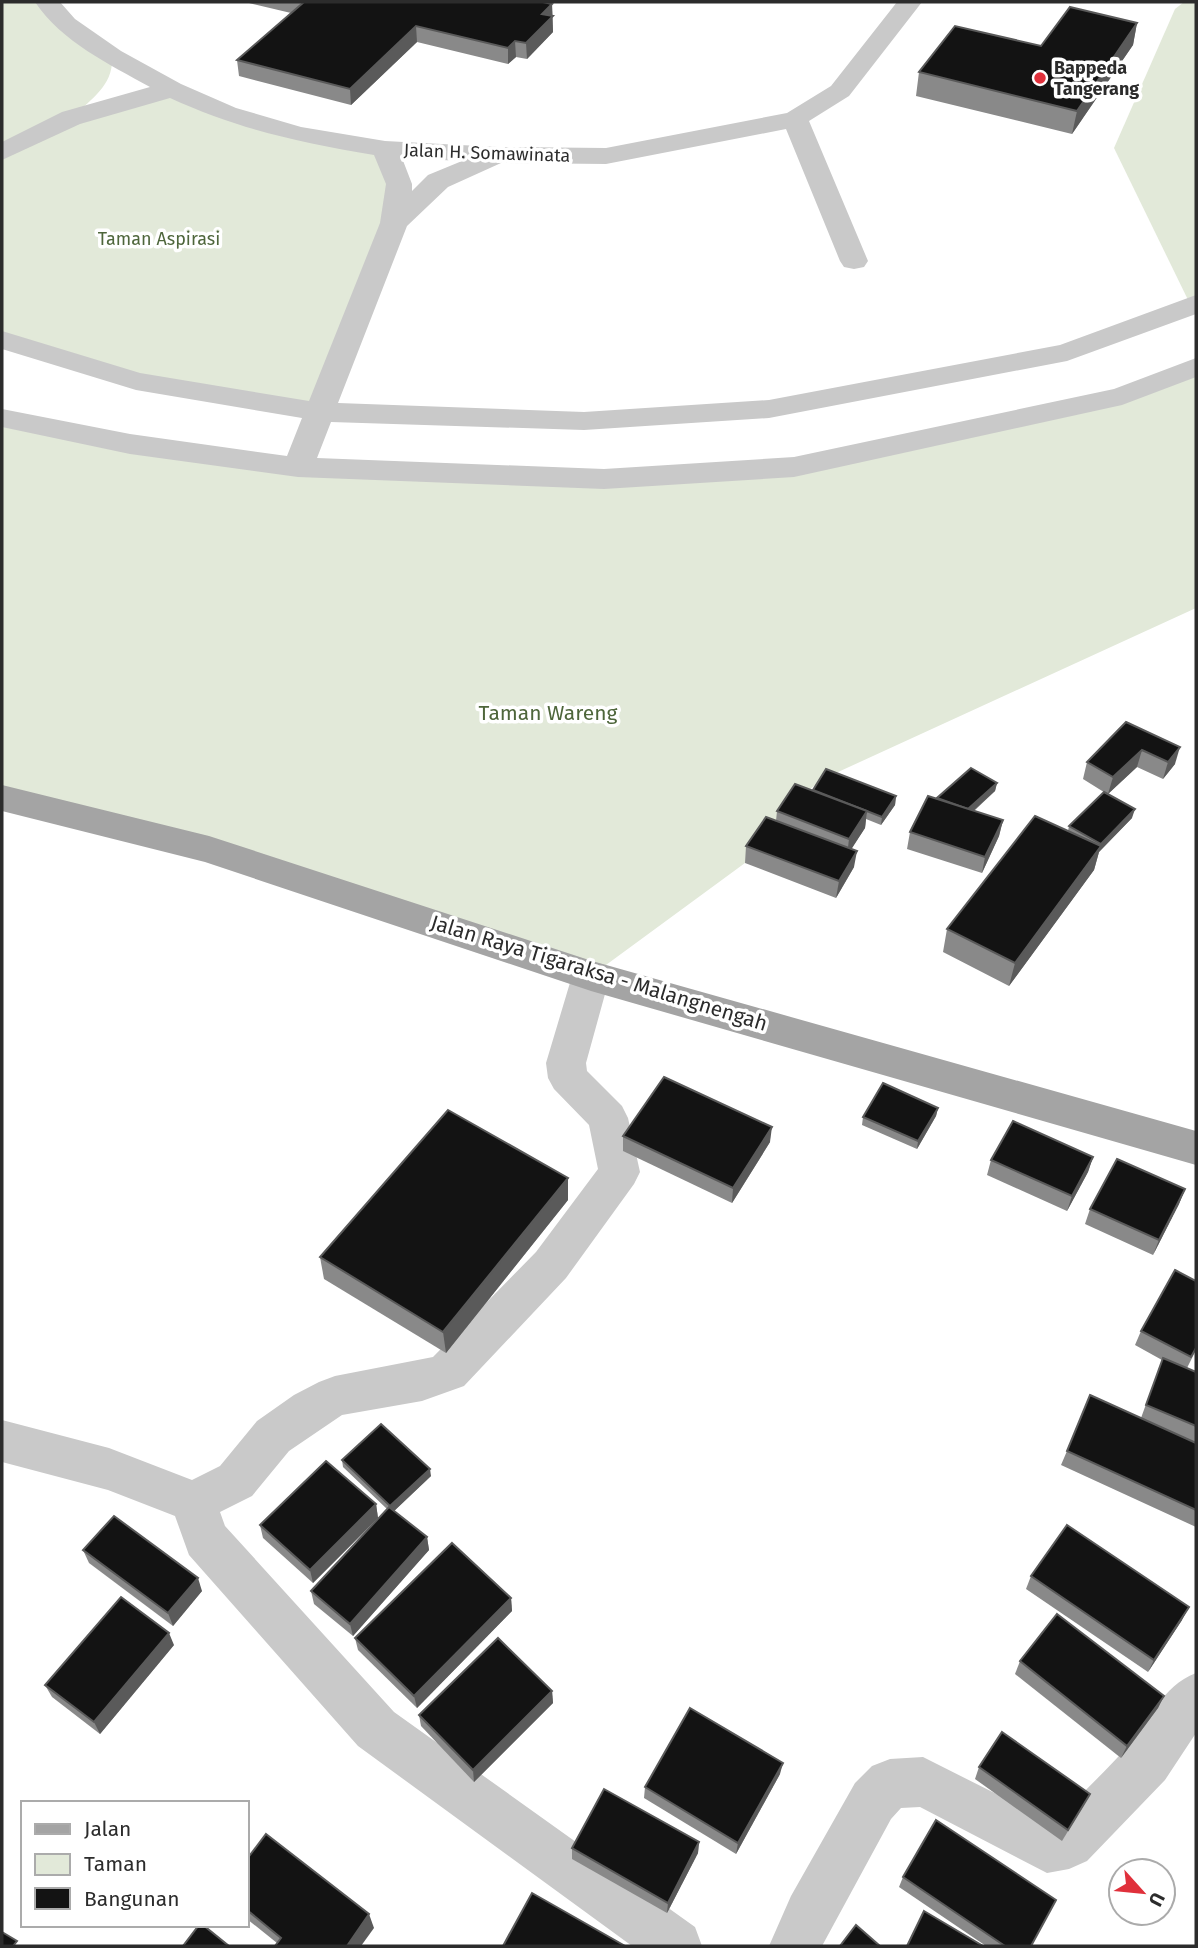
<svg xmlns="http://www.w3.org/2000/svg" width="1198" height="1948" viewBox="0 0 1198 1948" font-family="'Fira Sans',sans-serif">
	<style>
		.green { fill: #e2e9d9 }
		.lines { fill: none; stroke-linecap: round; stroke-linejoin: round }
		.minor { fill: #c9c9c9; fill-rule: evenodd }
		.major { fill: #a4a4a4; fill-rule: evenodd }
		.wall { fill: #898989 }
		.shaded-wall { fill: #5a5a5a }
		.building { fill: #131313; stroke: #5a5a5a; stroke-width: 2 }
		.poi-dot { fill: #e0303b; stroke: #fff; stroke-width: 2.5 }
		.labels { text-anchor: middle; stroke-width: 7; stroke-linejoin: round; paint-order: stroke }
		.far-poi-label { font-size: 18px; font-weight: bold; fill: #2c2c2c; stroke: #fff; text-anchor: start }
		.far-street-label { font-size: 18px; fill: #2c2c2c; stroke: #fff }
		.far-park-label { font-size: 18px; fill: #4e663b; stroke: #fff }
		.park-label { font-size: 21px; fill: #4e663b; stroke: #fff }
		.street-label { font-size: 21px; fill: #2c2c2c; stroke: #fff }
	</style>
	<rect width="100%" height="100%" fill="#fff"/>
	<g class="green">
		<path d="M2,2H47L66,24L112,56C114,84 93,98 73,116L172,89L222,112L385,149L399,184L321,412L136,381L2,340Z"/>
		<polygon points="1184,2 1196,2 1196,304 1191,306 1114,148 1175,9"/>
		<polygon points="1196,367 1196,608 825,778 794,801 775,828 764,834 745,863 591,976 209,850 2,798 2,418 126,443 298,467 604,479 794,467 1122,396"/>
	</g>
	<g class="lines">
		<g class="minor">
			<path d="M35,2H60L75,19L121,51L181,84L236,108L301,127L385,141L498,147L606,148L787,113L831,86L897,2H922L849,96L809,121L868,261L864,267L854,269L844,267L840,261L786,129L606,164L501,163L448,187L407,226L338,403L584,412L769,400L1060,345L1196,295V314L1067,361L769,418L584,430L331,422L317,458L604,469L794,457L1114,389L1196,358V377L1122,405L794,477L604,489L298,477L130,454L2,427V409L130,434L287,456L302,418L136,390L2,349V331L140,373L309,401L380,223L386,184L374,155C299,142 240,130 170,98L80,124L2,160V142L62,112L150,87C109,64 62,42 35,2ZM402,158L462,161L428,175L412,191V184Z"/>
			<polygon points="591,961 605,965 610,976 586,1063 587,1071 622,1106 628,1118 640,1172 634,1184 566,1278 464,1386 422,1401 342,1415 289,1451 252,1496 220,1512 225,1526 394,1712 695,1927 702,1946 632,1946 358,1746 189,1555 175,1516 108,1490 2,1462 2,1420 109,1448 192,1480 220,1466 257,1421 294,1395 319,1382 335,1376 433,1357 536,1252 598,1169 589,1125 554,1089 548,1078 546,1063 572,976 577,965"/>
			<path d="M1196,1673V1733L1165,1780L1087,1861L1069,1869L1047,1873L920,1807L901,1808L891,1819L822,1946H769L791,1896L855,1783L872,1766L890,1759L923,1757L1050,1821L1056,1820C1080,1795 1105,1772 1128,1746C1151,1719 1161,1687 1196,1673Z"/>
		</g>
		<polygon class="major" points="2,785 209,836 592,961 1196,1131 1196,1165 591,991 205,862 2,811"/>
	</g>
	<g class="wall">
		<polygon points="245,2 543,2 552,4 553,32 527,59 516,57 508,64 417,42 351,105 239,76 237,60 291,13"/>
		<polygon points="1137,23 1133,45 1072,134 916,96 919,72 1041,46"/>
		<polygon points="1126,722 1175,764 1163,779 1137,767 1108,794 1132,818 1099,852 1094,870 1009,986 943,952 947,929 1068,831 1069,826 1107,794 1083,779 1087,762"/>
		<polygon points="997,783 995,791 974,811 1003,820 999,836 982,873 907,849 910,832 937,799"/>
		<polygon points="812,791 896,796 895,805 881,825 866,819 865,828 851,849 854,867 836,898 745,863 746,846 776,821 777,811"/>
		<polygon points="938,1108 936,1116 917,1149 862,1125 863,1117"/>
		<polygon points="623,1136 770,1142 732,1203 623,1151"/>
		<polygon points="1093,1157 1088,1172 1067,1211 987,1175 991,1160"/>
		<polygon points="1185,1189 1179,1204 1153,1255 1085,1224 1090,1209"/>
		<polygon points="568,1200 446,1353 324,1279 320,1257"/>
		<polygon points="1141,1331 1196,1350 1187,1368 1196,1372 1196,1527 1061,1465 1067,1451 1141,1418 1162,1360 1135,1345"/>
		<polygon points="342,1460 431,1476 394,1511 427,1537 429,1550 353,1636 314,1604 311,1591 387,1509 343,1467"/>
		<polygon points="376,1504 378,1518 313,1583 263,1538 260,1525"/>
		<polygon points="83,1550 202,1591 173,1626 89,1563"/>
		<polygon points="1031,1576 1182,1620 1148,1672 1026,1589"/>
		<polygon points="511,1598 512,1611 417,1708 358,1650 355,1638"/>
		<polygon points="174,1645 100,1734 52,1697 45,1685"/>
		<polygon points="1020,1661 1164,1696 1158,1708 1121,1758 1015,1674"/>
		<polygon points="552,1691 553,1703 474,1782 421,1726 419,1715"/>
		<polygon points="979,1767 1084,1805 1062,1841 975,1779"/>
		<polygon points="780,1774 736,1854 644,1798 645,1787"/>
		<polygon points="699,1842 698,1853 667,1913 572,1859 572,1848"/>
		<polygon points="247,1859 374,1928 277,1943 247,1919"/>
		<polygon points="903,1877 1031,1946 986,1946 899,1887"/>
	</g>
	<g class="shaded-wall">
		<polygon points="552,4 553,32 527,59 526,43 542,14"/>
		<polygon points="1137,23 1133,45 1072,134 1077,111"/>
		<polygon points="416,26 417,42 351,105 350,89"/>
		<polygon points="515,41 516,57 508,64 508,48"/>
		<polygon points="1180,747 1175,764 1163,779 1168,762"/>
		<polygon points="1142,750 1137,767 1108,794 1113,777"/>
		<polygon points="997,783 995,791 961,822 963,814"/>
		<polygon points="896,796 895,805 881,825 882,817"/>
		<polygon points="1135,809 1132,818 1099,852 1094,870 1009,986 1015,963 1100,847 1101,844"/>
		<polygon points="867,811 865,828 847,856 849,839"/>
		<polygon points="1003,820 999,836 982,873 985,857"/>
		<polygon points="857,851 854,867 836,898 839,881"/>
		<polygon points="938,1108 936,1116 917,1149 918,1141"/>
		<polygon points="772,1127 770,1142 732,1203 733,1188"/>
		<polygon points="1093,1157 1088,1172 1067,1211 1072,1196"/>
		<polygon points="568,1178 568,1200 446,1353 443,1332"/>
		<polygon points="1185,1189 1179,1204 1153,1255 1159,1240"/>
		<polygon points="430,1469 431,1476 392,1513 390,1506"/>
		<polygon points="376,1504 378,1518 313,1583 310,1570"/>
		<polygon points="427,1537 429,1550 353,1636 350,1624"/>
		<polygon points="198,1578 202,1591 173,1626 168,1613"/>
		<polygon points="511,1598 512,1611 417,1708 414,1696"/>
		<polygon points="1189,1607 1182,1620 1148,1672 1154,1660"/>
		<polygon points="169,1633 174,1645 100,1734 94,1722"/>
		<polygon points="552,1691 553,1703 474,1782 473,1770"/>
		<polygon points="1164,1696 1158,1708 1121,1758 1127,1746"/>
		<polygon points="783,1763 780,1774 736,1854 738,1843"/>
		<polygon points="699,1842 698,1853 667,1913 668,1903"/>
		<polygon points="369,1914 374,1928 361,1946 347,1946"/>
	</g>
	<g class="building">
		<polygon points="304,2 543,2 552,4 542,14 553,16 526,43 515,41 508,48 416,26 350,89 237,60"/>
		<polygon points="1070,7 1137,23 1077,111 919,72 955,26 1041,46"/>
		<polygon points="1126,722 1180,747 1168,762 1142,750 1113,777 1087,762"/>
		<polygon points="971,768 997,783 968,809 937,798"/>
		<polygon points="826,769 896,796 882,817 813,790"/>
		<polygon points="795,784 867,811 849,839 777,811"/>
		<polygon points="1104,792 1135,809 1101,844 1069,826"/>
		<polygon points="928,796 1003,820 985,857 910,832"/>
		<polygon points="1035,816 1101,846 1015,963 947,929"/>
		<polygon points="766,817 857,851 839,881 746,846"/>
		<polygon points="664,1077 772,1127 733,1188 623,1136"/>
		<polygon points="883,1083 938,1108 918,1141 863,1117"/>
		<polygon points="448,1110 568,1178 443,1332 320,1257"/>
		<polygon points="1013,1121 1093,1157 1072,1196 991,1160"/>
		<polygon points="1117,1159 1185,1189 1159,1240 1090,1209"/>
		<polygon points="1175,1270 1196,1281 1196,1348 1191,1357 1141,1331"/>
		<polygon points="1163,1358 1196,1372 1196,1426 1146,1405"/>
		<polygon points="1090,1395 1196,1443 1196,1510 1067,1451"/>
		<polygon points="381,1424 430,1469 390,1506 342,1460"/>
		<polygon points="326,1461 376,1504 310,1570 260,1525"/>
		<polygon points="389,1507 427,1537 350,1624 311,1591"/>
		<polygon points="114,1516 198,1578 168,1613 83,1550"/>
		<polygon points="1067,1525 1189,1607 1154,1660 1031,1576"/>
		<polygon points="452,1543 511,1598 414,1696 355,1638"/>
		<polygon points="121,1597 169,1633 94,1722 45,1685"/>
		<polygon points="1057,1614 1164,1696 1127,1746 1020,1661"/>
		<polygon points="498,1638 552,1691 473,1770 419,1715"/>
		<polygon points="690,1708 783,1763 738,1843 645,1787"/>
		<polygon points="1002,1732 1090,1794 1068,1830 979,1767"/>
		<polygon points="604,1789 699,1842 668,1903 572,1848"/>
		<polygon points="936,1820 1056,1900 1031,1946 1005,1946 903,1877"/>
		<polygon points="266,1834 369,1914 347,1946 275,1946 281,1938 247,1910 247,1859"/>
		<polygon points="532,1893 625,1946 503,1946"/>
		<polygon points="924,1911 983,1946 907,1946"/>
		<polygon points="199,1925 203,1925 229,1946 183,1946"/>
		<polygon points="856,1925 880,1946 840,1946"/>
		<polygon points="2,1932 17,1941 13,1946 2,1946"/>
	</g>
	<circle class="poi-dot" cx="1040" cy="78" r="7"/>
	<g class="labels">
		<g class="far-poi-label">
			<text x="1054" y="74">Bappeda<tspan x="1054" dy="21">Tangerang</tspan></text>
		</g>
		<g class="far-street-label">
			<text transform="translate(487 153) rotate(2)" y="6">Jalan H. Somawinata</text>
		</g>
		<g class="far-park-label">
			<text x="159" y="245">Taman Aspirasi</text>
		</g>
		<g class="park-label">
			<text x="548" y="720">Taman Wareng</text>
		</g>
		<g class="street-label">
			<text transform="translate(599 973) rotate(17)" y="7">Jalan Raya Tigaraksa - Malangnengah</text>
		</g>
	</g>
	<rect width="1198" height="1948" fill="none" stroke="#2c2c2c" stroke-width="7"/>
	<rect x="21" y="1801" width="228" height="126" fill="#ffffff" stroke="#ababab" stroke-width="2"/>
	<rect x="35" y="1824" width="35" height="10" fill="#a4a4a4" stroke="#ababab" stroke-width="2"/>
	<text x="84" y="1836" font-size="21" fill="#2c2c2c">Jalan</text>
	<rect x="35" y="1854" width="35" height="21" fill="#e2e9d9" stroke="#ababab" stroke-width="2"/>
	<text x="84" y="1871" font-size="21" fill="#2c2c2c">Taman</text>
	<rect x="35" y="1888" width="35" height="21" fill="#131313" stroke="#ababab" stroke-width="2"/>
	<text x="84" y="1906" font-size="21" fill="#2c2c2c">Bangunan</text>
	<g transform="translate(1142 1892) rotate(117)"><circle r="33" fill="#ffffff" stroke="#ababab" stroke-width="2"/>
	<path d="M0-5L12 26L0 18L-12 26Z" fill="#e0303b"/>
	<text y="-10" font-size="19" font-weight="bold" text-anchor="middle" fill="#2c2c2c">U</text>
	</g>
</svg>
